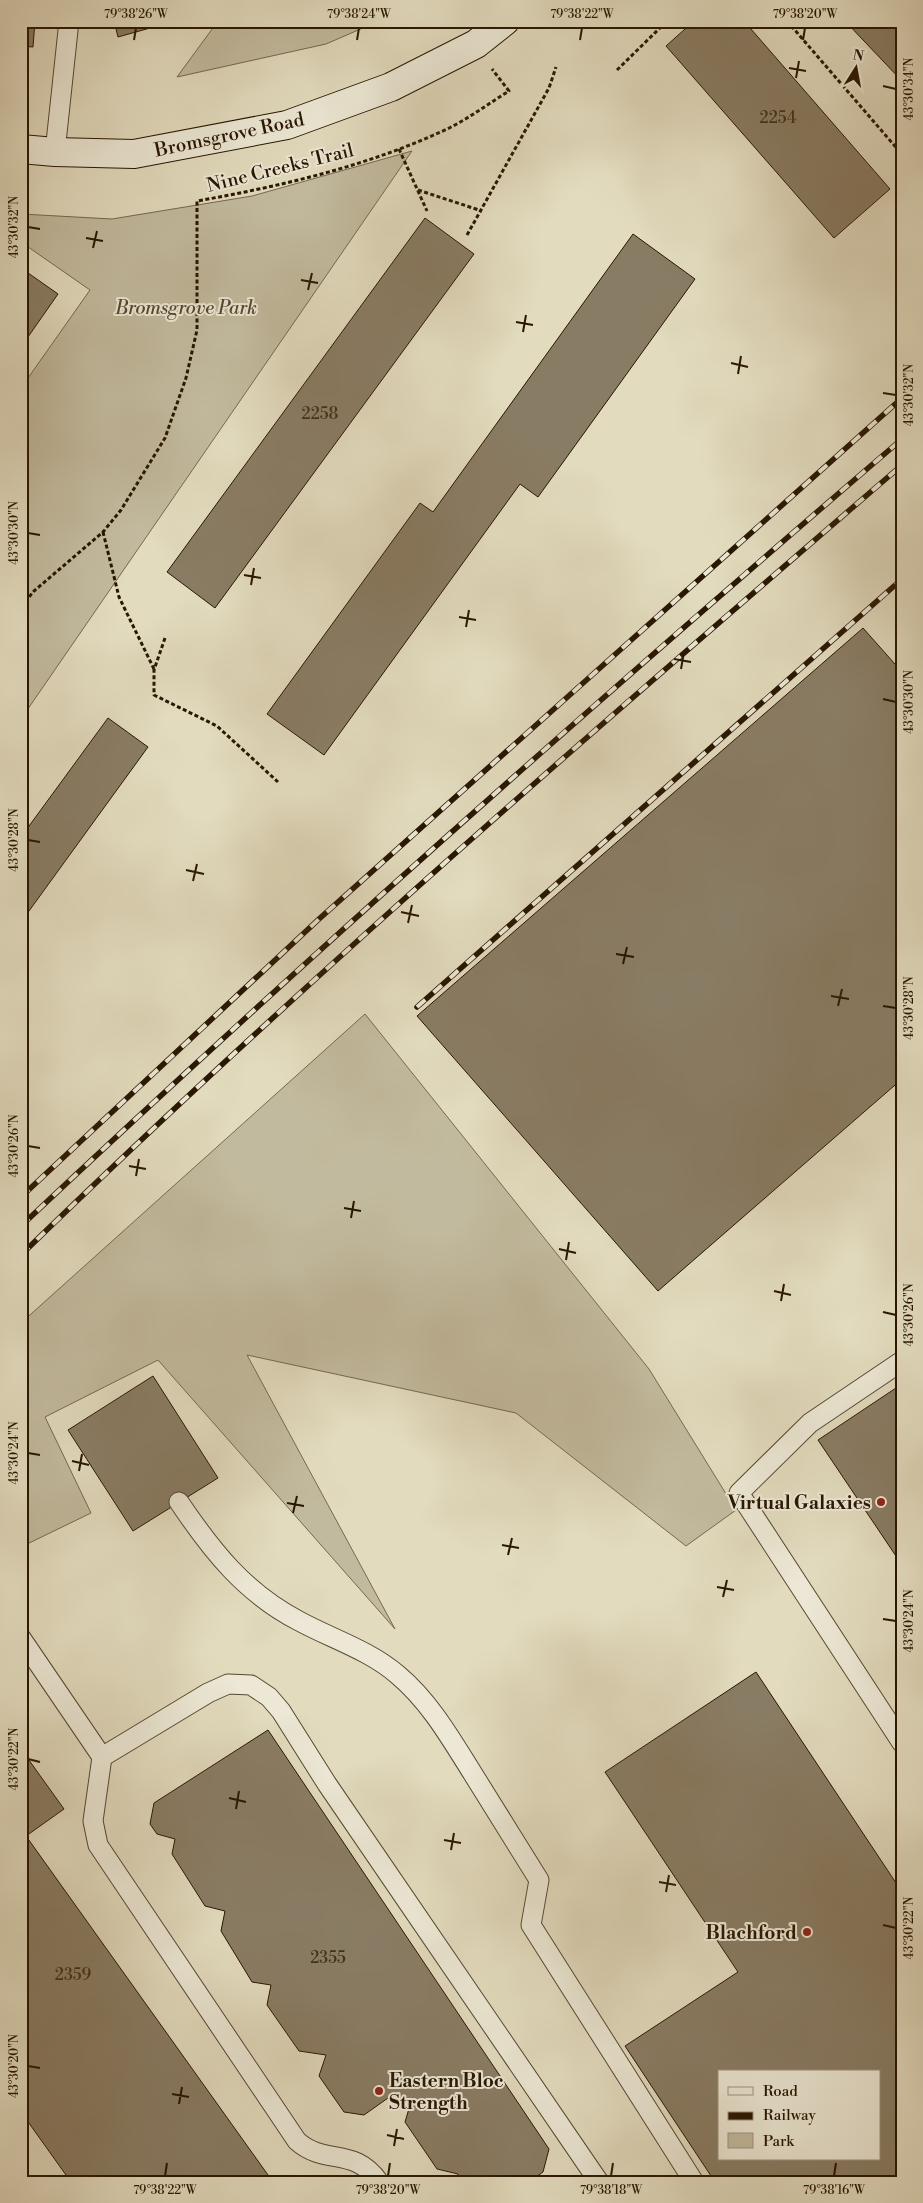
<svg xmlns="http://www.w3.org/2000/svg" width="923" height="2203" viewBox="0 0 923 2203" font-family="'Libre Bodoni',serif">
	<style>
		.green { fill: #c2ba9e; stroke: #756850 }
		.building { fill: #897c64; stroke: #281602; fill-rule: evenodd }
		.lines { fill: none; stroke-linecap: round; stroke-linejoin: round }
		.lane-casing { stroke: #564731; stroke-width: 21 }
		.secondary-casing { stroke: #281602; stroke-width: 30 }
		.path { stroke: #281602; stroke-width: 3; stroke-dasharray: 4 2.5; stroke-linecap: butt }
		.lane { stroke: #ece8d5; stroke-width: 19 }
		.secondary { stroke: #ece8d5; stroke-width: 28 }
		.rail-casing { stroke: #281602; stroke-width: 5.5 }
		.rail { stroke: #ece8d5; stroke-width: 4; stroke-dasharray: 11; stroke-linecap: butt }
		.ticks { fill: none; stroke: #281602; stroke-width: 2 }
		.poi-dot { fill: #8f2418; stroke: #ece8d5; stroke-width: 2 }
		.labels { text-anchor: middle; stroke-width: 4; stroke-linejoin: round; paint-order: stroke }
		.number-label { font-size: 16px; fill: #40301a }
		.street-label { font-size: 19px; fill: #281602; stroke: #ece8d5 }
		.park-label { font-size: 19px; font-style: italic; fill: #564731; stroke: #ece8d5 }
		.poi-label { font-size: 19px; font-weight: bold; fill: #281602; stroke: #ece8d5; text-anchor: end }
		.neatline { fill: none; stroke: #281602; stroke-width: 2 }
		.ticks-label { font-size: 12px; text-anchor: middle; fill: #281602 }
	</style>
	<rect width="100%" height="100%" fill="#e2dbbe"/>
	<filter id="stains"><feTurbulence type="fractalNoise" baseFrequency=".004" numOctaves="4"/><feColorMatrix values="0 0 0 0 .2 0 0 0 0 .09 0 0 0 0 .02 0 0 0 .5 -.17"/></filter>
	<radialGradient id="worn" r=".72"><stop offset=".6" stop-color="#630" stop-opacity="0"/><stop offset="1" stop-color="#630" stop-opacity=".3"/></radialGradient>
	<g class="green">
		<polygon points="218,21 379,21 326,44 177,77"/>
		<polygon points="412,151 21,719 21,388 90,290 21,242 21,214 112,219 252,196"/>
		<polygon points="365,1014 649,1369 736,1510 686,1546 516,1413 247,1355 395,1629 158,1360 45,1417 91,1513 21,1547 21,1323"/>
	</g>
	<g class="building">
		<polygon points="21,21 35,21 33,47 21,46"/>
		<polygon points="114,21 175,21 118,37"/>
		<polygon points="694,21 744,21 890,189 834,238 666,46"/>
		<polygon points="845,21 902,21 902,81"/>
		<polygon points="425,218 474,254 215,608 167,572"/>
		<polygon points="633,234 695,279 538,497 520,484 324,755 267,714 420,503 433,512"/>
		<polygon points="21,268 58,294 21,347"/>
		<polygon points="863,628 902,672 902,1079 658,1291 417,1016"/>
		<polygon points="108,718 148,747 21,922 21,837"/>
		<polygon points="153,1376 218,1478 133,1531 68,1430"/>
		<polygon points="902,1384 902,1565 818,1440"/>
		<path d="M756,1672L902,1892V2182H715L625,2046L738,1972L605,1772ZM719,2072H879V2159H719Z"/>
		<polygon points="268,1730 549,2149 543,2172 529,2182 457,2182 458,2174 437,2169 405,2122 411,2102 388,2098 364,2115 344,2112 319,2076 326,2055 299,2051 267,2005 271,1985 252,1982 221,1931 225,1911 205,1906 172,1854 175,1839 157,1834 150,1824 154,1803"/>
		<polygon points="21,1749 64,1809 26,1836 273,2182 71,2182 21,2112"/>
	</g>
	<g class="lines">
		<defs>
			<g id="lane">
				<polyline points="55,152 69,21"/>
				<polyline points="902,1361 810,1423 739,1493 902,1743"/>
				<path d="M179,1502C212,1551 245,1593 299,1621C332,1639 369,1650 398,1675C430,1702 451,1739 473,1774C495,1809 517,1845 539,1880L531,1925L694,2182"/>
				<path d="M21,1638L102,1757L93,1821L98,1845L297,2141C325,2166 354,2146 379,2182"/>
				<polyline points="102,1757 208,1693 228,1684 251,1685 269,1697 281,1711 327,1784 599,2182"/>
			</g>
			<polyline id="secondary" points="21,149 55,152 134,154 287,125 391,87 476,44 505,21"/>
		</defs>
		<use href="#lane" class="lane-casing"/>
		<use href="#secondary" class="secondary-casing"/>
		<g class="path">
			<polyline points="787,21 900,152 902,158"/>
			<polyline points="617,70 667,21"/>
			<polyline points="399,149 427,211"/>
			<polyline points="418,190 482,211"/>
			<polyline points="467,235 549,88 556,67"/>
			<polyline points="103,532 119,597 154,669"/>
			<path d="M21,607L34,591L103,532L121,510L165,438L186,378L197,330V201C282,186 368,166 447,129C468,119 488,104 509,91L492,69"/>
			<polyline points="165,638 154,670 154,695 217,726 278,782"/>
		</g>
		<use href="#lane" class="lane"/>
		<use href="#secondary" class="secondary"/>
		<defs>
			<g id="rail">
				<polyline points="417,1007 902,579"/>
				<polyline points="21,1197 319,919 902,398"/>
				<path d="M21,1226C308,956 603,695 902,439"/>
				<path d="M21,1255C304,980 603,722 902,465"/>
			</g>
		</defs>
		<use href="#rail" class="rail-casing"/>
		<use href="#rail" class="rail"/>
	</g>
	<path class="ticks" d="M134,40L136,28M357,40L359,28M580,40L582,28M803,40L805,28M789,68L806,71M796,78L799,61M883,86L896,89M28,227L40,229M86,238L103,241M93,248L97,231M301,280L318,283M308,290L312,273M516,322L533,325M523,332L526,315M731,363L748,367M738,374L741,356M883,393L896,395M28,533L40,535M244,575L261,578M251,585L254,568M459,617L476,620M466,627L469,610M674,659L691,662M681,669L684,652M883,699L896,702M28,840L40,842M186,870L204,874M193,881L197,864M401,912L419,916M408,923L412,905M616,954L634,957M623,964L627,947M831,996L849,999M838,1006L842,989M883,1006L896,1008M28,1146L40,1148M129,1166L146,1169M136,1176L139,1159M344,1208L361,1211M351,1218L354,1201M559,1249L576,1253M566,1260L569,1242M774,1291L791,1295M781,1301L784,1284M883,1312L896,1315M28,1453L40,1455M72,1461L89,1465M79,1471L82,1454M287,1503L304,1506M293,1513L297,1496M502,1545L519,1548M508,1555L512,1538M717,1587L734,1590M723,1597L727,1580M883,1619L896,1621M28,1759L40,1762M229,1798L246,1802M236,1809L239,1791M444,1840L461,1843M451,1850L454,1833M659,1882L676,1885M666,1892L669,1875M883,1925L896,1928M28,2066L40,2068M172,2094L189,2097M179,2104L182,2087M387,2135L404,2139M394,2146L397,2129M165,2176L167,2163M388,2176L390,2163M611,2176L613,2163M834,2176L836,2163"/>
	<g class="poi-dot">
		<circle cx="881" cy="1502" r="5"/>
		<circle cx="807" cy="1932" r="5"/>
		<circle cx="379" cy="2091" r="5"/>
	</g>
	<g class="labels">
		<g class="number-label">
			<text x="778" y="123">2254</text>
			<text x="320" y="419">2258</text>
			<text x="328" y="1963">2355</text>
			<text x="73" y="1980">2359</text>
		</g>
		<g class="street-label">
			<text transform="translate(229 134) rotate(-12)" y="7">Bromsgrove Road</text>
			<text transform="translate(280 167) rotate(-14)" y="7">Nine Creeks Trail</text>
		</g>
		<g class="park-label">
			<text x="186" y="314">Bromsgrove Park</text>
		</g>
		<g class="poi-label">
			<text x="871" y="1509">Virtual Galaxies</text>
			<text x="797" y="1939">Blachford</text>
			<text x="389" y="2087" text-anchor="start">Eastern Bloc<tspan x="389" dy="22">Strength</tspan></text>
		</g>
	</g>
	<rect width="923" height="2203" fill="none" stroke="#e2dbbe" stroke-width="55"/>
	<rect x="718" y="2070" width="162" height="90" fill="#ece8d5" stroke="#9e9481"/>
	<rect x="728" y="2087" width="25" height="8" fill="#ece8d5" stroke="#9e9481"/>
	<text x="763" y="2096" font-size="15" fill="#281602">Road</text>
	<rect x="728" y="2112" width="25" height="8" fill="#281602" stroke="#9e9481"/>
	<text x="763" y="2120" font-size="15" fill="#281602">Railway</text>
	<rect x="728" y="2133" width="25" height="15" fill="#c2ba9e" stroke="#9e9481"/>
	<text x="763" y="2146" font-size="15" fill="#281602">Park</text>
	<g transform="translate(856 68) rotate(11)" stroke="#ece8d5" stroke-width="4" paint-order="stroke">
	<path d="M0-4L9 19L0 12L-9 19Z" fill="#281602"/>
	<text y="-8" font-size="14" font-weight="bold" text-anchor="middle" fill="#281602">N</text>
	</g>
	<rect x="28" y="28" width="868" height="2148" class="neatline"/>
	<g class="ticks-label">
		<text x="136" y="18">79°38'26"W</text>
		<text x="359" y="18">79°38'24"W</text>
		<text x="582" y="18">79°38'22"W</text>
		<text x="805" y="18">79°38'20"W</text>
		<text transform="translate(909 89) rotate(-90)" y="4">43°30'34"N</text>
		<text transform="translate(14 227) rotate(-90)" y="4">43°30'32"N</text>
		<text transform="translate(909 395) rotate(-90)" y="4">43°30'32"N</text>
		<text transform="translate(14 533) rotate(-90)" y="4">43°30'30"N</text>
		<text transform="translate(909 702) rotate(-90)" y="4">43°30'30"N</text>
		<text transform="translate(14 840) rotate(-90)" y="4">43°30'28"N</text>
		<text transform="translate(909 1008) rotate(-90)" y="4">43°30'28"N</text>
		<text transform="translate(14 1146) rotate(-90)" y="4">43°30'26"N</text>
		<text transform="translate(909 1315) rotate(-90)" y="4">43°30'26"N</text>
		<text transform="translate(14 1453) rotate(-90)" y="4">43°30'24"N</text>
		<text transform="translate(909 1621) rotate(-90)" y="4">43°30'24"N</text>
		<text transform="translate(14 1759) rotate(-90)" y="4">43°30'22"N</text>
		<text transform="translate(909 1928) rotate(-90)" y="4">43°30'22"N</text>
		<text transform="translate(14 2066) rotate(-90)" y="4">43°30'20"N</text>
		<text x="165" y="2194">79°38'22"W</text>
		<text x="388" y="2194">79°38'20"W</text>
		<text x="611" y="2194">79°38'18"W</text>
		<text x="834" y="2194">79°38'16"W</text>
	</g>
	<rect width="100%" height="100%" filter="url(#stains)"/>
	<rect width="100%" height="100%" fill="url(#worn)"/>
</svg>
